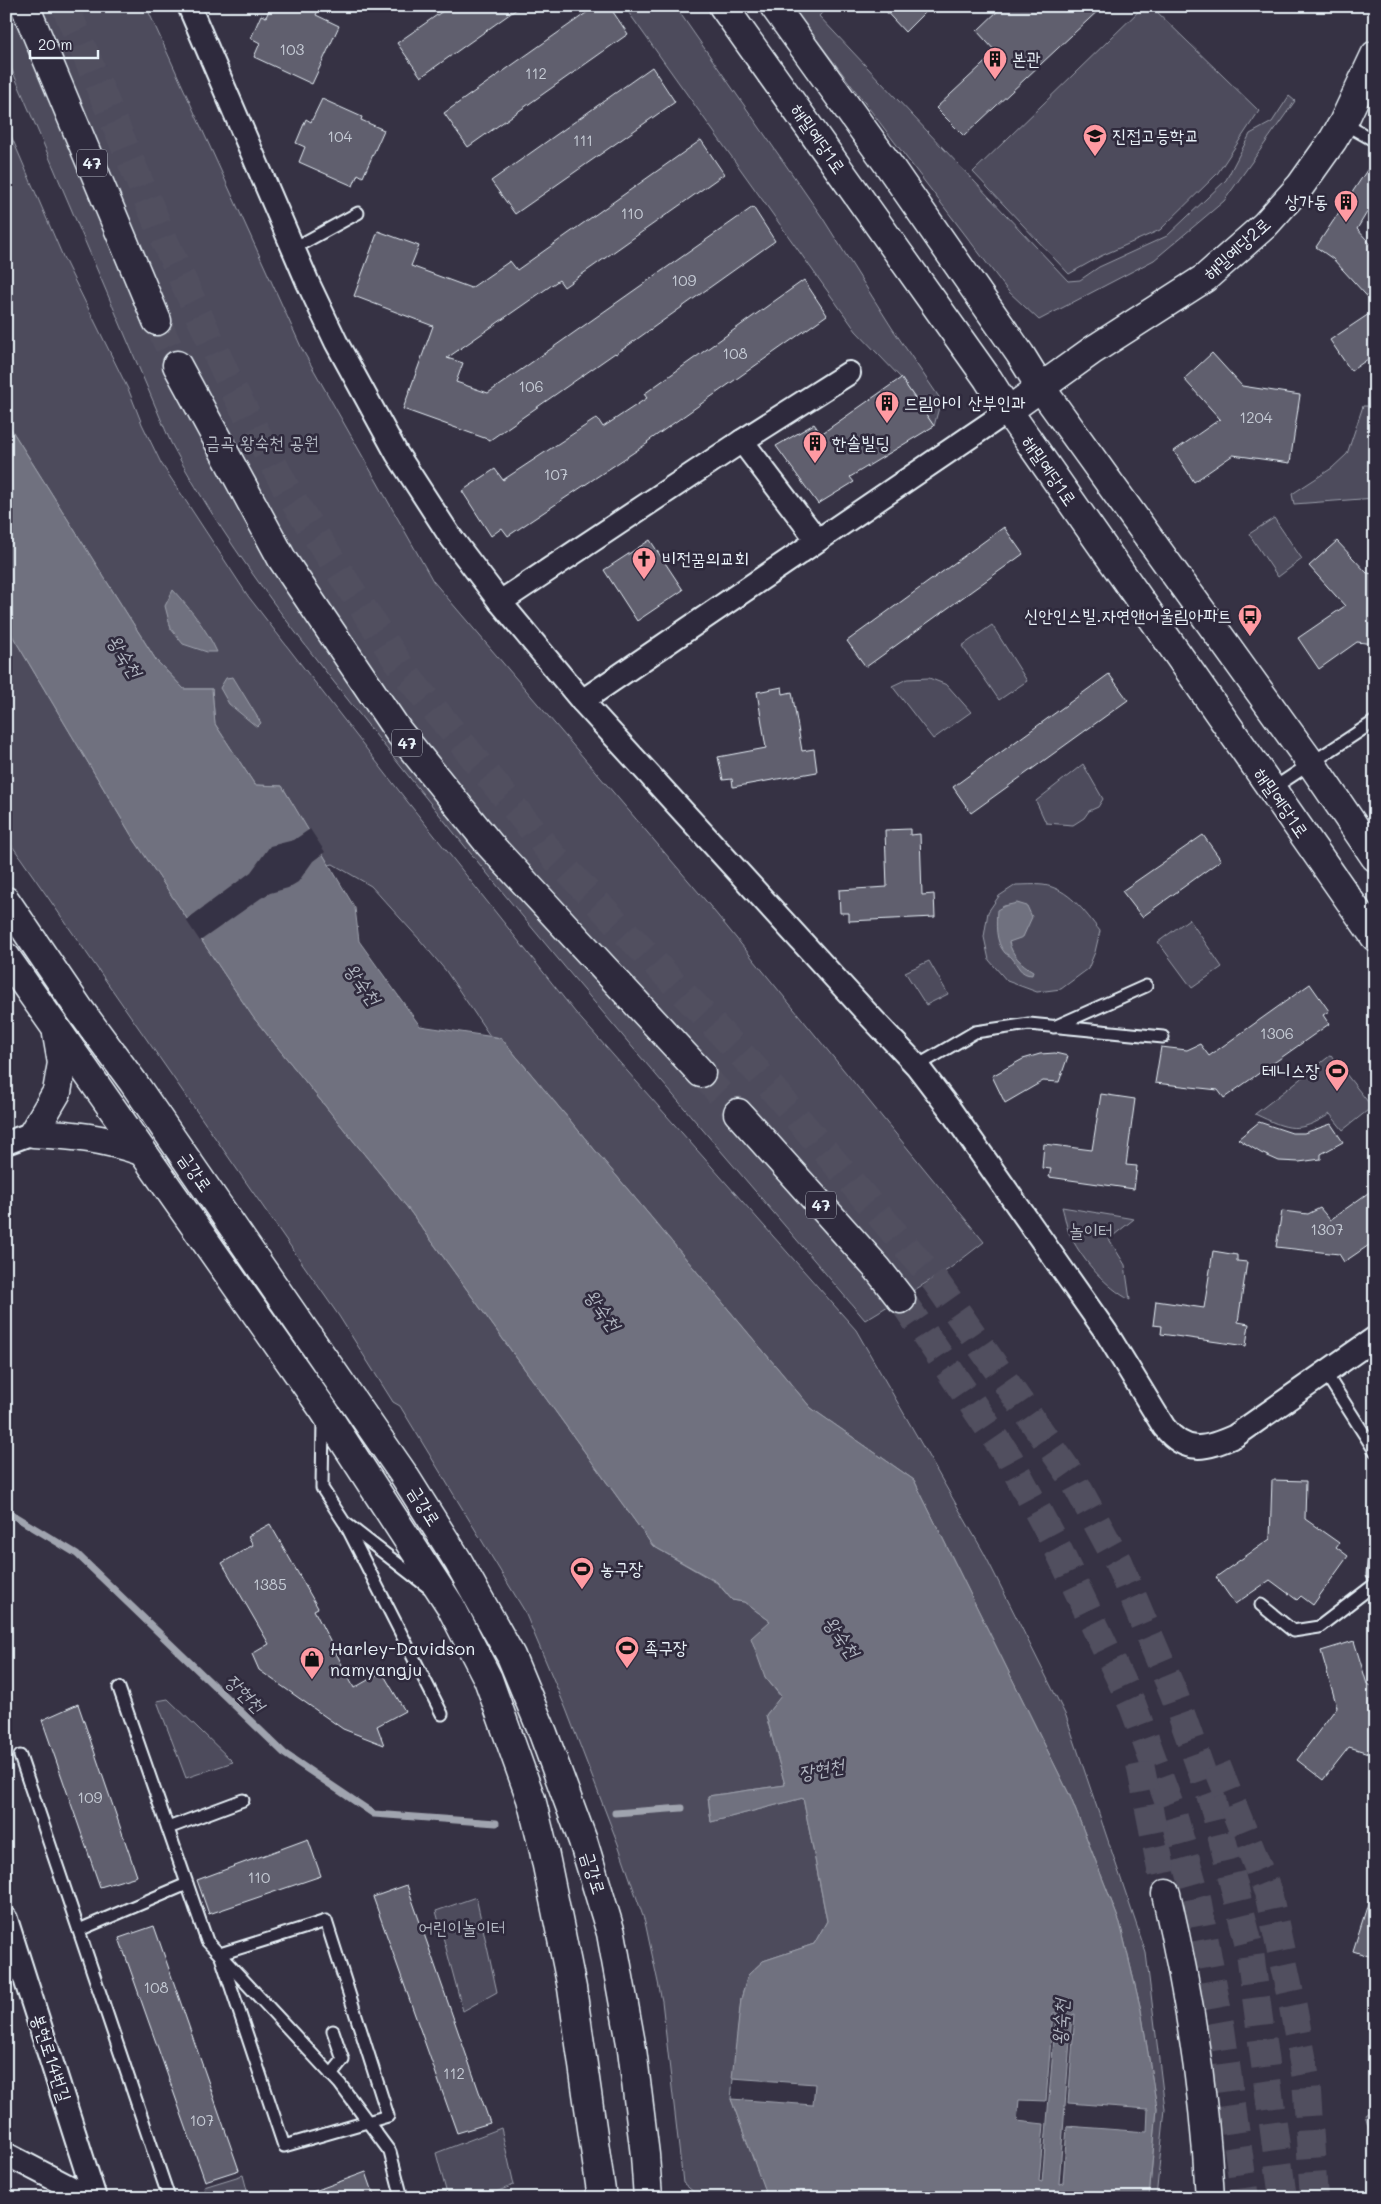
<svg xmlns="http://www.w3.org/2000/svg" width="1381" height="2204" viewBox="0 0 1381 2204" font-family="Mali,'Poor Story',sans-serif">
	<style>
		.green { fill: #4d4b5c; stroke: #9a9eaa }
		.water { fill: #70717f; stroke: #a0a4af; fill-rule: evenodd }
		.pier { fill: #363244 }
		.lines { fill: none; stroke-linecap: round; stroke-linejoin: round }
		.stream { stroke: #a0a4af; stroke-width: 7 }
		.building { fill: #605e6e; stroke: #e8f1f8 }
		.trunk-tunnel { stroke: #514f5f; stroke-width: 28; stroke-dasharray: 28 14; stroke-linecap: butt }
		.service-casing { stroke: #e8f1f8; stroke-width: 15 }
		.minor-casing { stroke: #e8f1f8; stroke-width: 26 }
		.tertiary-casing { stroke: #e8f1f8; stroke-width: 31 }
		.secondary-casing { stroke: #e8f1f8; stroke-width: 31 }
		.trunk-casing { stroke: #e8f1f8; stroke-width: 31 }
		.service { stroke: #2f2a3d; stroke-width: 11 }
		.minor { stroke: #2f2a3d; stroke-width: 22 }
		.tertiary { stroke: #2f2a3d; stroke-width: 28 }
		.secondary { stroke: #2f2a3d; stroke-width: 28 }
		.trunk { stroke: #2f2a3d; stroke-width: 28 }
		.labels { text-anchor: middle; stroke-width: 5; stroke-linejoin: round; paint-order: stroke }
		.number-label { font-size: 15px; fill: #c6ccd6 }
		.shield { fill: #2f2a3d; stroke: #b0b5c0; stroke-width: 1 }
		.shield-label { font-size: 16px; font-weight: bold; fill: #e8f1f8 }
		.poi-label { font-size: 18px; fill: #e8f1f8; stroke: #2f2a3d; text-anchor: start }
		.street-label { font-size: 18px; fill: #e8f1f8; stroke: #2f2a3d }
		.park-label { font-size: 18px; fill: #b2b7c1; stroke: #2f2a3d }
		.water-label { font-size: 19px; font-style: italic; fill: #b2b7c2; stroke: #2f2a3d }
	</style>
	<rect width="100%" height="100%" fill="#363244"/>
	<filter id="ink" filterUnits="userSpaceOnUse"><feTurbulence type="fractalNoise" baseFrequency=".02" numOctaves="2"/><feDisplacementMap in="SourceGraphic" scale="10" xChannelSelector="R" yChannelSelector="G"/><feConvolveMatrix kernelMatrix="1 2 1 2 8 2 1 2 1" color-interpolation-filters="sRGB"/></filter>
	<g filter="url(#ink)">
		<g class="green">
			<path d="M6,6H146L302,349L433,581L705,900L984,1242L949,1269L865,1320C710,1137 551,956 402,768C320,664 233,560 171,443L6,56Z"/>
			<polygon points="624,6 675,6 822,217 892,328 941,400 934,426 901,378 856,331"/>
			<polygon points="791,6 828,6 819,16 1068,281 1080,280 1099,267 1167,236 1226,180 1250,134 1272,122 1289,96 1295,101 1224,201 1154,260 1039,320 1008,291"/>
			<polygon points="1144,6 1151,6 1259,111 1217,174 1160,230 1101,256 1069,274 973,172"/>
			<polygon points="6,124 64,259 129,391 142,424 161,463 248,596 403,796 575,1012 856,1330 984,1553 1066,1716 1146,1953 1165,2109 1156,2198 1149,2198 1157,2108 1141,2010 1120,1923 1070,1796 914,1480 811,1408 501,1038 490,1036 446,971 420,940 371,886 333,864 329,865 282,786 255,785 215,724 212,689 184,689 156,660 6,421"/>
			<polygon points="1363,406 1375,406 1375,498 1294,504 1292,494 1332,468 1347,454"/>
			<polygon points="1274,518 1302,559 1278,577 1249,534"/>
			<polygon points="6,625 133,838 253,1017 407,1207 653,1546 717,1583 732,1600 744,1602 770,1621 765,1677 781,1697 766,1715 785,1785 708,1796 711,1822 803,1798 827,1921 814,1944 763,1961 748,1975 741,1999 731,2099 768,2198 701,2198 683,2183 662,2001 645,1922 618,1844 566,1709 524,1610 400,1406 393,1402 339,1316 6,837"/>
			<polygon points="992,625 1027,681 999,700 962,646"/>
			<polygon points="929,678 947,685 971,712 933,739 892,686 907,679"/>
			<polygon points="1083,764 1103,799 1098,807 1089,811 1084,818 1073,825 1046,823 1036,801"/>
			<path d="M1016,885C1025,885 1035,884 1043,885C1068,888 1085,912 1100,931L1095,952L1088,969L1061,989L1037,992L1007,981L989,960L984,937L988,912L999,896Z"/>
			<polygon points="1189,919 1222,967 1192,988 1158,942"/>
			<polygon points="929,961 948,994 926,1005 905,972"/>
			<path d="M1331,1055L1372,1107L1343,1130L1330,1114C1298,1134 1289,1130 1255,1114Z"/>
			<path d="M1062,1207L1134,1219L1109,1239L1125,1265L1130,1300C1106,1287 1084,1262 1071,1237C1066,1228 1065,1216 1062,1207Z"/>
			<polygon points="168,1699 233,1762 186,1778 157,1701"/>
			<polygon points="476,1897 497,1992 463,2011 436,1911"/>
			<polygon points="1375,2108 1375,2147 1365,2115"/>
			<polygon points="501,2128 514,2185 480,2198 448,2198 436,2153"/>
			<polygon points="243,2175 249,2198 208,2198 204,2187"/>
		</g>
		<g class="water">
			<path d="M6,421L156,660L184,689H212L215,724L255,785L282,786L355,908L359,941L420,1026L501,1038L811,1408L914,1480L1070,1796L1120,1923L1141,2010L1157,2108L1149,2198L767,2197L731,2099L813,2105L815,2084L732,2078L741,1999L748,1975L763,1961L814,1944L827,1921L803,1798L711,1822L708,1796L785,1785L766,1715L781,1696L765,1677L751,1638L770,1621L744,1602L732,1600L717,1582L653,1546L407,1207L253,1017L133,838L6,625ZM1053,2013H1056L1042,2182L1039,2181L1044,2124L1017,2121L1019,2100L1046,2101ZM1075,2014L1068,2103L1148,2109L1147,2132L1067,2126L1063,2183L1059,2184L1072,2015Z"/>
			<path d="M173,590C190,609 206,628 217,652H207L183,644L171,629L165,606Z"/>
			<polygon points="233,677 261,723 257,727 229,704 220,688 226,678"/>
			<path d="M1017,903L1027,906L1032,917L1023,937L1009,942C1012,955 1021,964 1033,971L1032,975C1020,975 1018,965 1012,958C1011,956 1007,955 1005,953C995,942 996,924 997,910L1004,906Z"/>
		</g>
		<polygon class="pier" points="310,829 325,852 313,861 298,882 288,888 270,893 261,898 200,941 186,920 251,872 270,846 294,840"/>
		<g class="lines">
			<g class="stream">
				<polyline points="6,1511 77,1554 285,1754 374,1814 496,1823"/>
				<polyline points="615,1813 682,1808"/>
			</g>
		</g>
		<g class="building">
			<polygon points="271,6 320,6 316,15 339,26 312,84 254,57 260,43 251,38 261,15 266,17"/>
			<polygon points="450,6 521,6 421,77 397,43"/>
			<polygon points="596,6 609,6 628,34 468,147 444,113"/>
			<polygon points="881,6 931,6 905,32"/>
			<polygon points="1003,6 1103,6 964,136 936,108 996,52 977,31"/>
			<polygon points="652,67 675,102 515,214 491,181"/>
			<polygon points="322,99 362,117 361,120 384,130 363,177 358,174 353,186 299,162 305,147 296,143 306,119 311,122"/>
			<polygon points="701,140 724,174 564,287 559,280 447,358 463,363 456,382 488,393 753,207 775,241 616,354 615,353 490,440 403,409 433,326 354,296 378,231 419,246 411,266 471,288 510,261 517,270"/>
			<polygon points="1375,158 1375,199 1357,229 1375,249 1375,305 1333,259 1316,247"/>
			<polygon points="804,280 827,315 647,442 648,443 508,536 502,528 491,536 462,491 495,469 503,480 597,418 603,427 647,398 644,394"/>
			<polygon points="1375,310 1375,354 1351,371 1330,340"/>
			<polygon points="1212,353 1242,386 1300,395 1290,463 1233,455 1194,482 1174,451 1220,419 1184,379"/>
			<polygon points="901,378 934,426 850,477 854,482 818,504 776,446 814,424 821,434"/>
			<polygon points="1004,527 1023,554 866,667 847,641"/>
			<polygon points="650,540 683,590 637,621 604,570"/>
			<polygon points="1337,541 1367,573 1375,574 1375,644 1357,642 1319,669 1298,638 1345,606 1309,566"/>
			<polygon points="1109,674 1128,700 971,813 953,787"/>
			<polygon points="782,687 783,694 792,692 802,751 814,749 817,772 733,787 732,779 723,780 718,757 766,748 757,692"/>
			<polygon points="910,829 910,835 920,834 922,895 934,894 935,917 849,921 849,913 840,913 839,890 887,887 885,830"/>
			<polygon points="1203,835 1221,860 1142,917 1122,891"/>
			<polygon points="1310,984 1329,1011 1323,1015 1329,1024 1224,1098 1218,1090 1155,1083 1161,1047 1187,1050 1200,1044 1209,1056"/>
			<polygon points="1055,1053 1068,1056 1059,1082 1043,1081 1005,1103 992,1076 1023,1059 1040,1054"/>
			<polygon points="1101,1094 1135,1099 1126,1165 1137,1166 1134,1189 1049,1177 1051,1169 1042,1168 1044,1144 1092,1150"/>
			<polygon points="1259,1122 1292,1133 1304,1133 1331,1124 1343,1142 1321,1154 1321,1159 1299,1162 1279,1161 1261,1153 1238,1139"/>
			<polygon points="1375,1188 1375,1241 1344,1262 1339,1254 1276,1247 1282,1211 1308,1214 1320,1208 1330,1220"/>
			<polygon points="1213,1251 1237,1255 1237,1261 1247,1262 1238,1322 1249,1324 1246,1346 1161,1334 1162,1326 1153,1325 1156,1301 1204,1308"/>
			<polygon points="1272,1480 1306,1481 1305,1519 1339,1543 1336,1547 1348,1556 1313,1605 1301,1596 1297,1600 1270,1580 1235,1604 1216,1577 1270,1539"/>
			<polygon points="270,1524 318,1608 314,1610 354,1688 382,1672 405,1711 377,1726 384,1745 343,1729 259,1670 252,1654 269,1644 222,1563 253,1545 248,1536"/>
			<polygon points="1354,1641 1367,1684 1375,1687 1375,1755 1349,1747 1323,1780 1297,1760 1337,1707 1321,1651"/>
			<polygon points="78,1704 137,1876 100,1887 42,1720"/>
			<polygon points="308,1839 321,1876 209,1914 197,1880"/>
			<polygon points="407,1885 490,2123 457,2133 373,1897"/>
			<polygon points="1371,1894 1375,1895 1375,1958 1353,1951"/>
			<polygon points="154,1926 239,2170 205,2181 119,1938"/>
			<polygon points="366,2172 375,2198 302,2198 301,2196"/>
		</g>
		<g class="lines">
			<g class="trunk-tunnel">
				<polyline points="65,6 166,244 232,387 291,497 405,673 555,858 759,1073 936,1282 1072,1477 1118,1562 1174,1694 1213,1803 1249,1945 1283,2198"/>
				<polyline points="157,321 177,365"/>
				<polyline points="701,1073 738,1113"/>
				<polyline points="901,1299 1009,1458 1058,1549 1133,1706 1173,1814 1197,1898 1221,2029 1245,2198"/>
				<polyline points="1140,1764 1166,1894"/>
				<polyline points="1217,1766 1268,1892 1293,2007 1306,2078 1314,2198"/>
			</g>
			<defs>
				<g id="service">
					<polyline points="1343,123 1375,141"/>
					<polyline points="294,248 358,213"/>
					<polyline points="1272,789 1375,721"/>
					<polyline points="1054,1027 1146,986"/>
					<polyline points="917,1066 975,1032 1029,1024 1163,1037"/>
					<polyline points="1326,1374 1375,1451"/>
					<polyline points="323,1419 322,1488 344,1522 429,1588"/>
					<polyline points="346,1525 442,1714"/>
					<polyline points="1373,1575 1375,1554"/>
					<polyline points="1261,1605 1293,1631 1319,1627 1375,1584"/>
					<polyline points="119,1688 207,1941 340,2084 390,2152 402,2198"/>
					<polyline points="20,1756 169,2198"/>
					<polyline points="168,1828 243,1800"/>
					<polygon points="326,1921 388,2116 284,2146 220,1954"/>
					<polyline points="79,1930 187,1884"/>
					<polyline points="331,2075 343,2060 333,2031"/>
				</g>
				<g id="minor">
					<path d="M189,6L308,283L336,342L397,454L450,536L500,602L582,701L867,1013L917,1066L949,1108L1106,1332L1164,1427C1186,1455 1206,1449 1235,1436L1375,1338"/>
					<polyline points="742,441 849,373"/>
					<polyline points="500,602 742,441 817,540"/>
					<polyline points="582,701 1008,411"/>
					<polyline points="6,1143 33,1133"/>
					<polyline points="6,1919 95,2198"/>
					<polyline points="6,2154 91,2198"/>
				</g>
				<g id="tertiary">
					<polyline points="723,6 988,379 1008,411 1375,937"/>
					<polyline points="774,6 890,167 1020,354 1041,388 1311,763 1375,857"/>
					<polyline points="1008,411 1093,350 1205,278 1265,225 1301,185 1333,140 1343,123 1375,55"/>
				</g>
				<g id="secondary">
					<polyline points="6,901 80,1010 133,1082 402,1472 458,1561 511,1656 543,1733 583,1841 611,1933 632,2049 645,2155 648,2198"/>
					<polyline points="6,957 323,1409 450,1605 488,1679 531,1799 544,1851 572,1988 602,2198"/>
					<path d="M57,1034L62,1063L57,1092L33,1133C74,1135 103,1138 141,1151"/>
				</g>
				<g id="trunk">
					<polyline points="25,6 157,321"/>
					<polyline points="177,365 282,559 398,731 490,845 701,1073"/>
					<polyline points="738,1113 877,1268 901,1299"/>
					<path d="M1166,1894C1189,1993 1205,2096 1210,2198"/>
				</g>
			</defs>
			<use href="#service" class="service-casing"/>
			<use href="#minor" class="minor-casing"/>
			<use href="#tertiary" class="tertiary-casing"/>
			<use href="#secondary" class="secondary-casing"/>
			<use href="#trunk" class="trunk-casing"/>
			<use href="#service" class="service"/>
			<use href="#minor" class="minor"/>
			<use href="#tertiary" class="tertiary"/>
			<use href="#secondary" class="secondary"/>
			<use href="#trunk" class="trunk"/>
		</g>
	</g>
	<defs>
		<symbol id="building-pin" viewBox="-11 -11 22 30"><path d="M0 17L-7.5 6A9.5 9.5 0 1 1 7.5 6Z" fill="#ff9aa2" stroke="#2f2a3d"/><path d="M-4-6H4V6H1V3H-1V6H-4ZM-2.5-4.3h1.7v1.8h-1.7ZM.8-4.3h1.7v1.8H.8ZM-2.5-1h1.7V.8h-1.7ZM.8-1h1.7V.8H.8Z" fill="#111"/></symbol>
		<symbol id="school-pin" viewBox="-11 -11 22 30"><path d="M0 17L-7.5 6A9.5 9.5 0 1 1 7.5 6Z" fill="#ff9aa2" stroke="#2f2a3d"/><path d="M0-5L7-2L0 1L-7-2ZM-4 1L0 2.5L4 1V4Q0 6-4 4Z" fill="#111"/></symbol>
		<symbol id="church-pin" viewBox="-11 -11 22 30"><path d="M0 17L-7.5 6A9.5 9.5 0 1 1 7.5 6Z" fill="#ff9aa2" stroke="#2f2a3d"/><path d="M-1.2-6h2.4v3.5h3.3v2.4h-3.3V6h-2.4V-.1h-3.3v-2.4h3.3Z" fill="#111"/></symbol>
		<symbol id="bus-pin" viewBox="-11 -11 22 30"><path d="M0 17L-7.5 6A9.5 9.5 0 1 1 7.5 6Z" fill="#ff9aa2" stroke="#2f2a3d"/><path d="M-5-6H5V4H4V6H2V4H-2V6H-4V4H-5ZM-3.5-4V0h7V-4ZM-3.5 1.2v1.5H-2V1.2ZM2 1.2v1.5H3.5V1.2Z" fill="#111"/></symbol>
		<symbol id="stadium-pin" viewBox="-11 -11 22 30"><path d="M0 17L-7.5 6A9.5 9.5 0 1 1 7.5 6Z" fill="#ff9aa2" stroke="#2f2a3d"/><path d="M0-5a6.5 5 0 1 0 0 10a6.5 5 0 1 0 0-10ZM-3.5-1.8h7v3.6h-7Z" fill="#111"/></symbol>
		<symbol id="shop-pin" viewBox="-11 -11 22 30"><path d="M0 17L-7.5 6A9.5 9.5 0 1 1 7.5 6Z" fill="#ff9aa2" stroke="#2f2a3d"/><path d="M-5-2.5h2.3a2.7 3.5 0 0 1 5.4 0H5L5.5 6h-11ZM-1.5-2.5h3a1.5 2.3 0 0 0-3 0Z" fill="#111"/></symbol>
	</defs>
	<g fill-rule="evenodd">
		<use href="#building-pin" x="981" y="45" width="28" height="38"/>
		<use href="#school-pin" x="1081" y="122" width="28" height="38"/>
		<use href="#building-pin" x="1332" y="188" width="28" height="38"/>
		<use href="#building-pin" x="873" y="389" width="28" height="38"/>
		<use href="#building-pin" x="801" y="429" width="28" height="38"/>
		<use href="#church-pin" x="630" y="545" width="28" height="38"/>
		<use href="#bus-pin" x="1236" y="602" width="28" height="38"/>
		<use href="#stadium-pin" x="1323" y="1057" width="28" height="38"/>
		<use href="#stadium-pin" x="568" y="1555" width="28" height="38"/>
		<use href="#stadium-pin" x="613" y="1634" width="28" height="38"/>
		<use href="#shop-pin" x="298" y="1645" width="28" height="38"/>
	</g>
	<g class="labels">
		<g class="number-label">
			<text x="292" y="55">103</text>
			<text x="536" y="79">112</text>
			<text x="340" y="142">104</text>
			<text x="583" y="146">111</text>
			<text x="632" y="219">110</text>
			<text x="684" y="286">109</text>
			<text x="735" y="359">108</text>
			<text x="531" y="392">106</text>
			<text x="1256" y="423">1204</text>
			<text x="556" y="480">107</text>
			<text x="1277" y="1039">1306</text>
			<text x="1327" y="1235">1307</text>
			<text x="270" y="1590">1385</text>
			<text x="90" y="1803">109</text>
			<text x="259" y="1883">110</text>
			<text x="156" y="1993">108</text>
			<text x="454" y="2079">112</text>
			<text x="202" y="2126">107</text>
		</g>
		<g class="shield">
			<rect x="77" y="149.5" width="30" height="27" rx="4"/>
			<rect x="392" y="729.5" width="30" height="27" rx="4"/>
			<rect x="806" y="1191.5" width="30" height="27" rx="4"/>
		</g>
		<g class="shield-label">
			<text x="92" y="169">47</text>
			<text x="407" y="749">47</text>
			<text x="821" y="1211">47</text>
		</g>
		<g class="poi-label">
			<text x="1012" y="65">본관</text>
			<text x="1112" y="142">진접고등학교</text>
			<text x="1328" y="208" text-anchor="end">상가동</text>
			<text x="904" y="409">드림아이 산부인과</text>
			<text x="832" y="449">한솔빌딩</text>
			<text x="662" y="565">비전꿈의교회</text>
			<text x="1232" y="622" text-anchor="end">신안인스빌.자연앤어울림아파트</text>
			<text x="1320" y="1077" text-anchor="end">테니스장</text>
			<text x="600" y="1575">농구장</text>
			<text x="644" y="1654">족구장</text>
			<text x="330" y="1655">Harley-Davidson<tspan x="330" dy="21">namyangju</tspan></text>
		</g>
		<g class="street-label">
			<text transform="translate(818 139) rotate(55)" y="6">해밀예당1로</text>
			<text transform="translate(1237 249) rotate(-42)" y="6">해밀예당2로</text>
			<text transform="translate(1049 471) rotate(55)" y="6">해밀예당1로</text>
			<text transform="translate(1281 803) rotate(55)" y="6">해밀예당1로</text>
			<text transform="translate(195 1172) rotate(55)" y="6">금강로</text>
			<text transform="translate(424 1506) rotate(58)" y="6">금강로</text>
			<text transform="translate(593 1873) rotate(73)" y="6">금강로</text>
			<text transform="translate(51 2058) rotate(72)" y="6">봉현로14번길</text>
		</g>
		<g class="park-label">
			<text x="262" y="449">금곡 왕숙천 공원</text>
			<text x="1091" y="1237">놀이터</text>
			<text x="462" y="1934">어린이놀이터</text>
		</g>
		<g class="water-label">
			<text transform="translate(125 656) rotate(57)" y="7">왕숙천</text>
			<text transform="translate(363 984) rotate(54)" y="7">왕숙천</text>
			<text transform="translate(603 1310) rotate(54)" y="7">왕숙천</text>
			<text transform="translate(842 1637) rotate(54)" y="7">왕숙천</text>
			<text transform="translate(245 1693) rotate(44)" y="7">장현천</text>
			<text transform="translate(821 1769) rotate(-10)" y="7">장현천</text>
			<text transform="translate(1060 2022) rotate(-87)" y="7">왕숙천</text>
		</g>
	</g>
	<rect width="1381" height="2204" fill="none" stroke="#2f2a3d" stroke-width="25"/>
	<rect x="12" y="12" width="1356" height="2179" fill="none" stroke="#e8f1f8" stroke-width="2" filter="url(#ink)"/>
	<path d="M30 50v8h68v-8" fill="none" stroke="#e8f1f8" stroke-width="2.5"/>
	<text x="38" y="50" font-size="15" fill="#e8f1f8" stroke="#2f2a3d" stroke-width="4" paint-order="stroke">20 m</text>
</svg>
